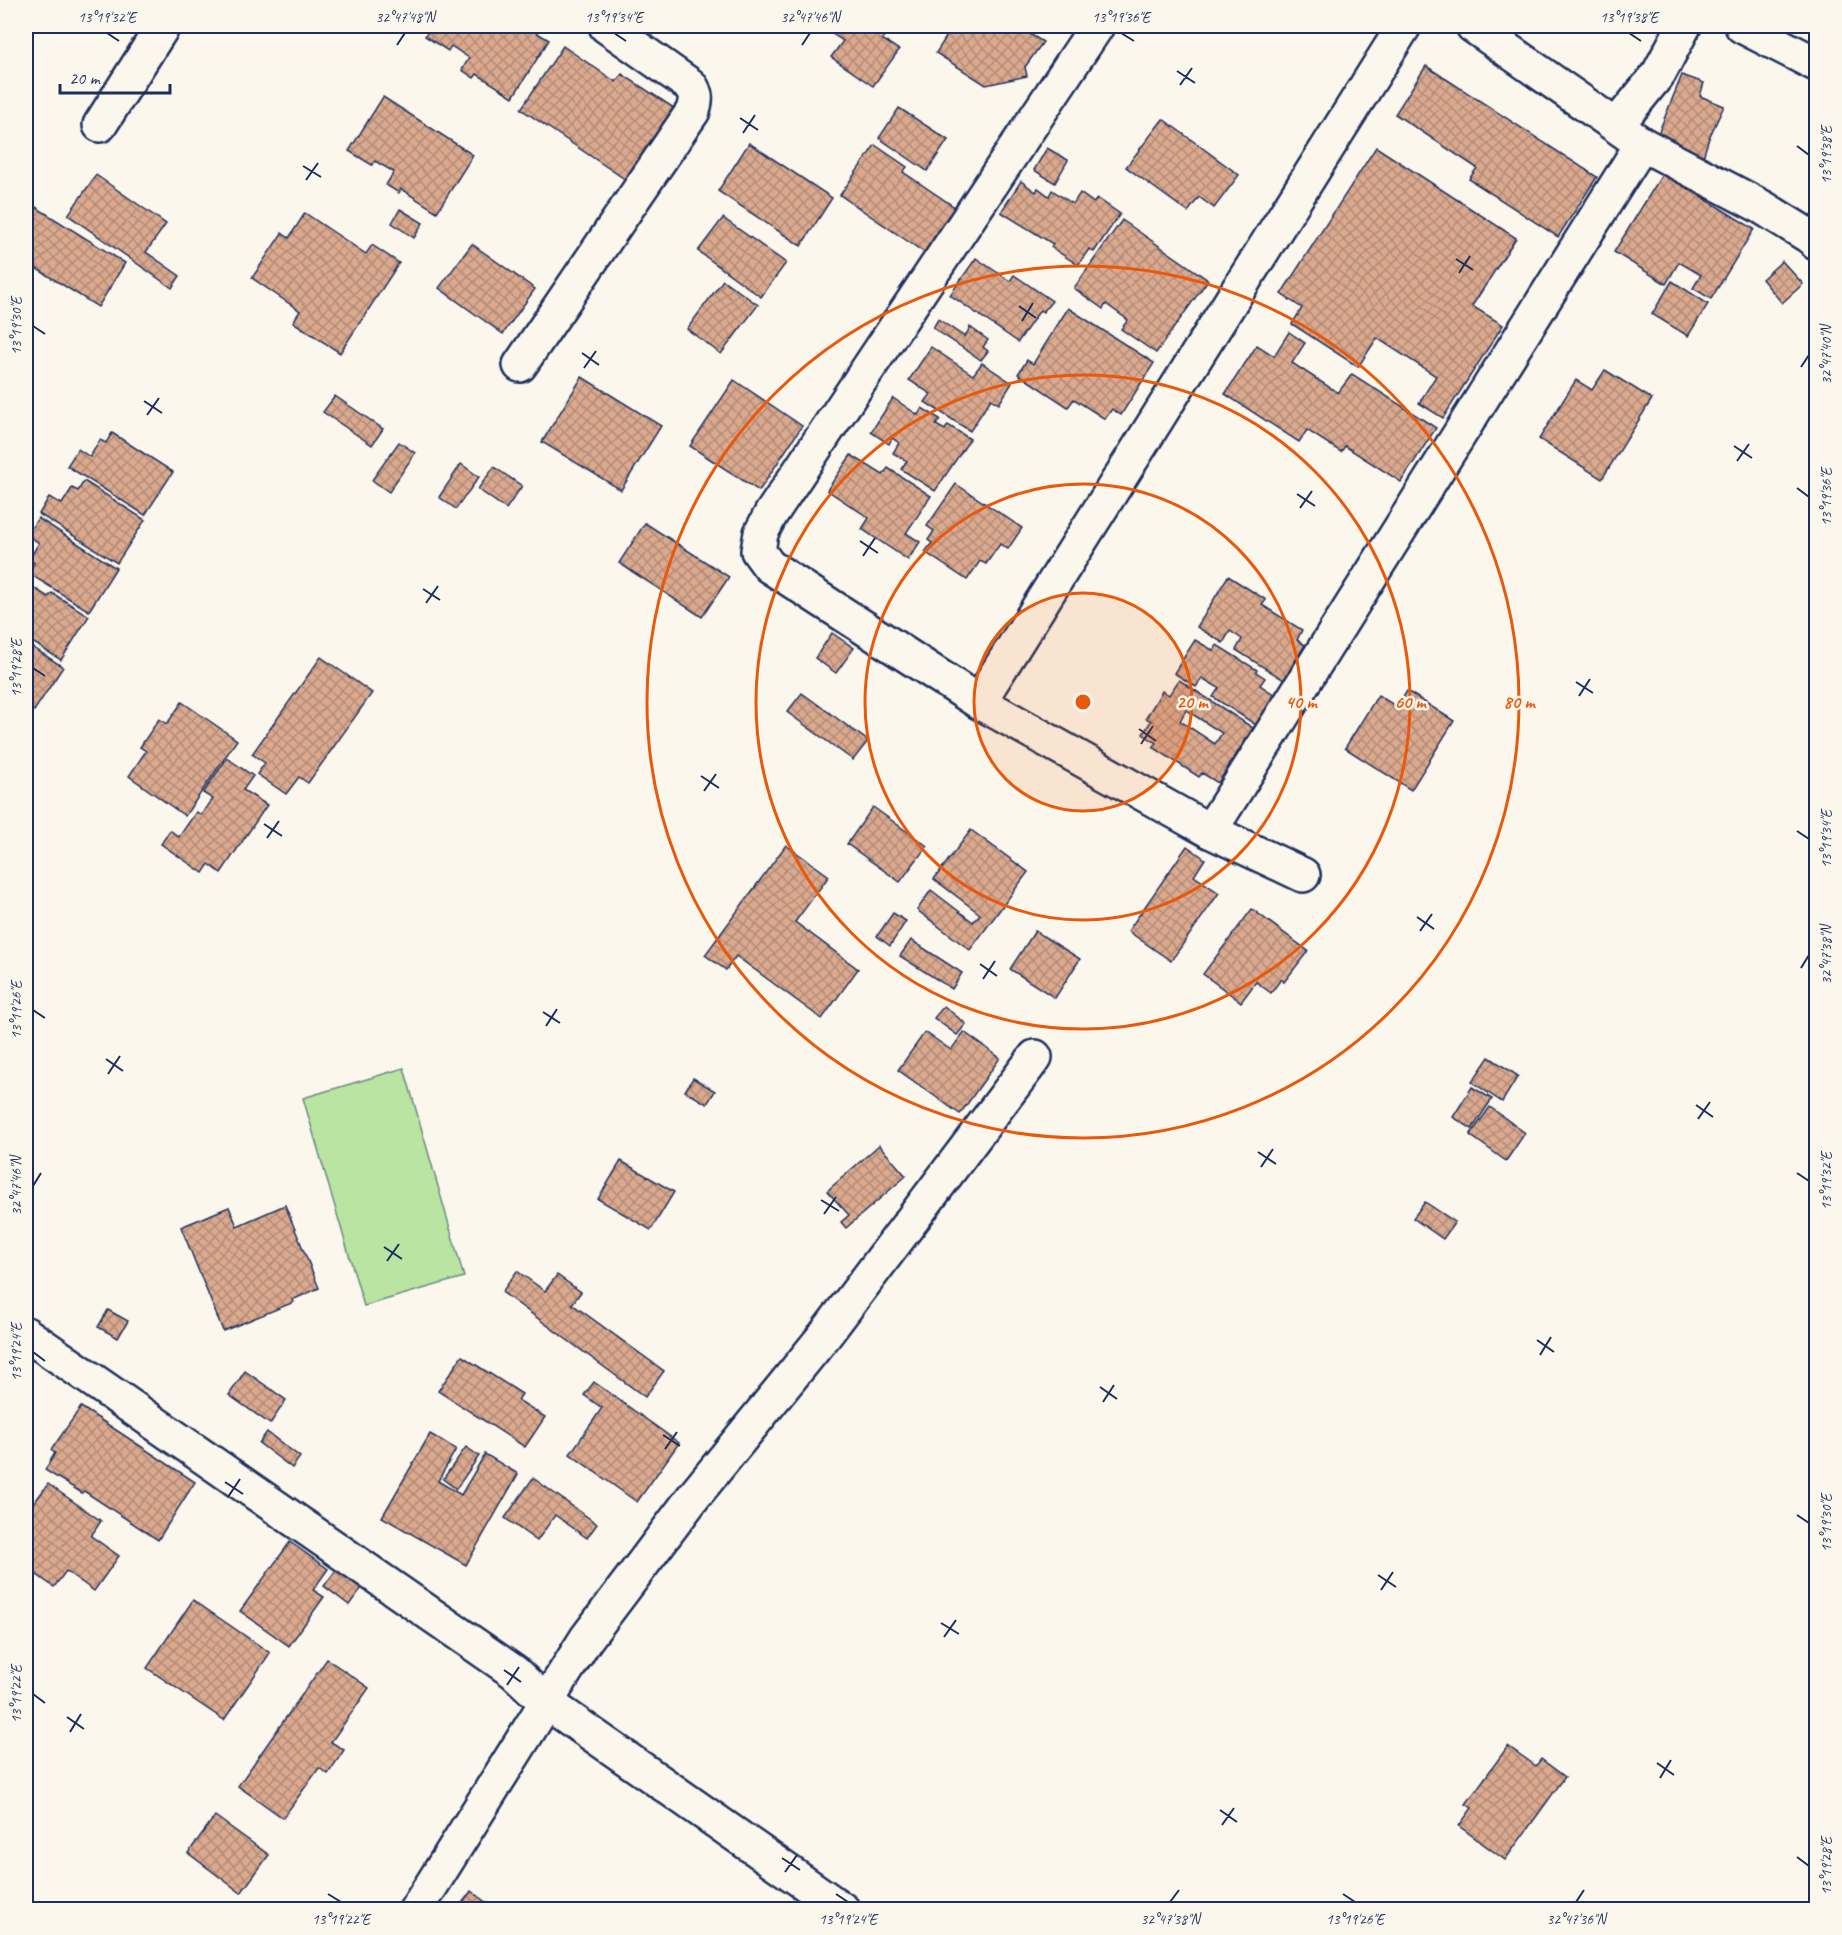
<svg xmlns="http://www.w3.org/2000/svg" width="1842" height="1935" viewBox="0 0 1842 1935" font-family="Caveat,sans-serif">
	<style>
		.pitch { fill: #bae4a1; stroke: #6a8a80; stroke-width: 1.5 }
		.building { fill: url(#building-cross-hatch); stroke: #1b2f5e; stroke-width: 1.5; fill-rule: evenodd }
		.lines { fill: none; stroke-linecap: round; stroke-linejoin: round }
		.minor-casing { stroke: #1b2f5e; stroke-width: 38 }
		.minor { stroke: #fbf7ec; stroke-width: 33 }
		.ticks { fill: none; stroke: #1b2f5e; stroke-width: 2 }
		.ring { fill: none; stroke: #e8590c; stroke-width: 3 }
		.centre { fill: #e8590c; stroke: #fbf7ec; stroke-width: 3 }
		.ring-label { font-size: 18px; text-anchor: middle; font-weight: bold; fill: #e8590c; stroke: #fbf7ec; stroke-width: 5; stroke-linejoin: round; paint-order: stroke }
		.neatline { fill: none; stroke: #1b2f5e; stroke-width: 2 }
		.ticks-label { font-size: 15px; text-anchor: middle; fill: #1b2f5e }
	</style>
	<defs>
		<pattern id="building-cross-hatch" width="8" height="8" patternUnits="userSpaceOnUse" patternTransform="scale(1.5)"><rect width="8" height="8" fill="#dba98e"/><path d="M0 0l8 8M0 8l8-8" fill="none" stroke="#b18a77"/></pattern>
	</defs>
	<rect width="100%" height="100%" fill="#fbf7ec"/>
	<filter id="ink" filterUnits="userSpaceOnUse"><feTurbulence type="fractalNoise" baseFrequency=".0167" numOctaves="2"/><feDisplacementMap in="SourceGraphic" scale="12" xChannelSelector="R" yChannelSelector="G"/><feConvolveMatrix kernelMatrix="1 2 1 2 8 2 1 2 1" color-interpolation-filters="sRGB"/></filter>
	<g filter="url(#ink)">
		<polygon class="pitch" points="404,1068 464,1277 364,1306 303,1098"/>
		<g class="building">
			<polygon points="431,26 526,26 549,40 513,97 477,74 474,78 462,70 469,58 451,46 448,51 425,36"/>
			<polygon points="824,26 892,26 882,39 899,50 873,86 831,57 843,41 822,27"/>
			<polygon points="953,26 1017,26 1043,42 1025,67 1027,76 986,85 936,53"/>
			<polygon points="563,46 616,82 622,74 683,114 635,186 521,109"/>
			<polygon points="1426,66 1597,177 1558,237 1469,179 1477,168 1395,114"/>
			<polygon points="1682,75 1704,83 1700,96 1724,106 1709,138 1703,157 1658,134"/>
			<polygon points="383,97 473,155 437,212 401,189 399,193 386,185 394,172 375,161 372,165 349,151"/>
			<polygon points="899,108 948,140 927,171 879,138"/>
			<polygon points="1163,119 1239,175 1214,208 1199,197 1188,212 1126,167"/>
			<polygon points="749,143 832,198 801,246 718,191"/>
			<polygon points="875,145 907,167 903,172 956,208 925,253 840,195"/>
			<polygon points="1376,147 1516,238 1472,306 1503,325 1443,418 1419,403 1436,376 1377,338 1358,367 1292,324 1302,308 1281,294"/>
			<polygon points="1047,148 1068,160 1055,183 1034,170"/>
			<polygon points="1663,173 1754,229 1711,299 1693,288 1701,275 1679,262 1666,284 1614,252"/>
			<polygon points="96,175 166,224 146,252 180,276 172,288 68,215"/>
			<polygon points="1021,181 1036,192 1038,188 1049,196 1052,190 1073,204 1080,193 1094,203 1097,198 1120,214 1094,252 1089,249 1078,265 1051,247 1053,244 1001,212"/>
			<polygon points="34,206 125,263 98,307 26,262 26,220"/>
			<polygon points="400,209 423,223 414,238 392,223"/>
			<polygon points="305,213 366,254 372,245 399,263 340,353 293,322 300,311 252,278 282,233 289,238"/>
			<polygon points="723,218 786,263 761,297 698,251"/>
			<polygon points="1122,220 1208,280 1156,353 1121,329 1128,320 1106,304 1103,309 1074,288"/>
			<polygon points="472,244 535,289 503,334 439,288"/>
			<polygon points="976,258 1010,281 1014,275 1052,301 1043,312 1040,310 1018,342 950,295"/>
			<polygon points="1782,261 1803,284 1782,303 1762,279"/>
			<polygon points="723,280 758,305 721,354 687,329"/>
			<polygon points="1672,281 1708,304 1688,336 1652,314"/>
			<polygon points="1068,308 1154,363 1121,415 1112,409 1105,419 1074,399 1068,407 1018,374 1027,360 1033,364"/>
			<polygon points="938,319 965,337 970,327 988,340 983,347 988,351 981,360 933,328"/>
			<polygon points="1289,332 1305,343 1292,363 1338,393 1352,374 1436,428 1401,482 1345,446 1341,452 1307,430 1299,442 1225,394 1257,345 1274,356"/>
			<polygon points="931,347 973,375 982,363 1012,383 999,404 991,399 970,431 925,402 931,394 909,380"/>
			<polygon points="1605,370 1652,399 1602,479 1539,439 1576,380 1592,390"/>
			<polygon points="582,377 661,426 621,490 542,442"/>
			<polygon points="734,380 802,426 759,491 690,446"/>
			<polygon points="335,396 383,429 372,445 323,412"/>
			<polygon points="893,398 918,415 922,408 940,419 936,425 945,430 948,425 970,439 935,491 901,469 907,461 893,453 899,443 892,438 889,444 871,432"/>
			<polygon points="112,433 173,472 145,515 67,466 78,449 90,457 100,440 106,443"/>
			<polygon points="399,442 415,453 389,492 372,480"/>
			<polygon points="851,455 883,475 888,468 931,496 906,533 920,542 908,560 862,529 869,518 827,490"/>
			<polygon points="461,464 479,477 456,509 439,497"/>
			<polygon points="494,467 522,486 506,509 478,489"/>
			<polygon points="84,481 145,520 117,563 39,514 49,497 62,504 72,488 78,491"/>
			<polygon points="956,484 1022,528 1008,549 1000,544 986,564 980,561 967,580 925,552 932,543 928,540 934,531 927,526"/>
			<polygon points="38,518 116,568 89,611 28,573 34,563 29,559 39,543 27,535"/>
			<polygon points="645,523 729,577 702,617 619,563"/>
			<polygon points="1228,576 1266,600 1262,605 1302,630 1297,640 1305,645 1284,680 1236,650 1242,639 1230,631 1223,643 1197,627"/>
			<polygon points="26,583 48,597 52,593 89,616 61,660 26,638"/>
			<polygon points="832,633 854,648 836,673 815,658"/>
			<polygon points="1195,640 1214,651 1217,645 1257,670 1256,672 1265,678 1260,685 1275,695 1256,725 1213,697 1219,688 1202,678 1196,687 1174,673"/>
			<polygon points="26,643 63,667 34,711 26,705"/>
			<polygon points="321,657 372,693 308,783 299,777 286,794 257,774 265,763 252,754"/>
			<path d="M1179,680L1253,728L1218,783L1202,773L1199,777L1153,747L1156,743L1143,734L1151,721L1146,718L1162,691L1169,695ZM1186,710L1222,733L1215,744L1180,721Z"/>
			<polygon points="1407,691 1454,721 1411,790 1345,748 1378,695 1397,707"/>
			<polygon points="802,693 868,741 853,760 787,712"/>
			<polygon points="182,702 237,740 185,816 129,776 146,751 140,747 159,719 167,724"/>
			<polygon points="227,758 253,776 243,790 267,805 221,873 209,864 203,873 161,844 170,830 179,837 196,812 201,815 213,799 203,793"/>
			<polygon points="873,807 927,846 900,882 847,844"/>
			<polygon points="971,830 1028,872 970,950 917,910 931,890 973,922 980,914 934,879"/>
			<polygon points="786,845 829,876 795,922 858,969 822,1019 736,956 726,970 705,955"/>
			<polygon points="1187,846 1205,859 1194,876 1219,893 1171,961 1128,931"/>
			<polygon points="1252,909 1308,951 1284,982 1281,979 1271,993 1256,982 1241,1002 1203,974"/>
			<polygon points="893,913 906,921 890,946 877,936"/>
			<polygon points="1035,931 1080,959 1055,998 1010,969"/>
			<polygon points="911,940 962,973 952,989 900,956"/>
			<polygon points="944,1006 966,1024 957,1035 934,1018"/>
			<polygon points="925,1032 951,1050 964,1032 1000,1058 960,1114 898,1070"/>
			<polygon points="1489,1057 1518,1076 1502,1102 1472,1082"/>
			<polygon points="693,1078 715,1091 707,1104 685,1091"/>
			<polygon points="1472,1087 1492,1099 1472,1129 1453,1117"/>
			<polygon points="1490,1107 1525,1133 1506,1161 1470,1135"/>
			<polygon points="879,1145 906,1176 846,1228 841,1222 849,1215 827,1191"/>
			<polygon points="621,1161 674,1192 651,1230 598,1199"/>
			<polygon points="1425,1202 1455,1222 1443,1239 1413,1218"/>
			<polygon points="285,1205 319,1288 292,1300 294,1302 223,1331 181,1227 229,1207 237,1226"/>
			<polygon points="517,1271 545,1291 557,1275 581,1292 572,1304 664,1371 645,1397 502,1292"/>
			<polygon points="108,1310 128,1321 118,1338 98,1327"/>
			<polygon points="462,1356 522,1394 518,1400 545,1417 525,1447 438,1391"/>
			<polygon points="245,1371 286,1400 270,1424 229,1395"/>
			<polygon points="594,1382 679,1443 637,1502 570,1454 602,1408 584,1395"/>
			<polygon points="81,1407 195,1482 158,1540 84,1491 82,1493 45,1470 55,1453 51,1450"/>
			<polygon points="267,1432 300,1457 292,1468 259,1443"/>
			<polygon points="430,1434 456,1449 438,1481 461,1495 485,1454 518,1474 466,1565 382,1517"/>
			<polygon points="466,1447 479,1456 456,1489 443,1479"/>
			<polygon points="533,1478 597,1524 587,1538 555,1515 537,1541 505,1518"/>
			<polygon points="48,1484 101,1521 91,1536 119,1556 94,1591 66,1571 54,1587 26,1567 26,1509 28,1511"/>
			<polygon points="290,1542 328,1569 313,1590 324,1597 289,1646 240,1611"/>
			<polygon points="342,1562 367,1581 349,1605 324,1586"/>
			<polygon points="193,1600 270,1653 224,1720 147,1668"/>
			<polygon points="327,1659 369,1688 331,1742 344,1750 328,1774 319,1768 283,1818 238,1786"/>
			<polygon points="1508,1746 1536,1766 1541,1759 1565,1777 1505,1860 1459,1826 1472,1808 1466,1804"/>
			<polygon points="215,1816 269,1855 241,1893 188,1853"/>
			<polygon points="471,1891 496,1910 457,1910"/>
		</g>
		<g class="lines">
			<defs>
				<g id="minor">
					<polyline points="1097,26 771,514 761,533 758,551 769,566 979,702 1210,831 1303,875"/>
					<polyline points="1473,26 1642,144 1762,207 1812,238 1816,243"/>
					<polyline points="1742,26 1816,64"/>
					<polyline points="100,125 163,26"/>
					<polyline points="1617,125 1659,73 1684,26"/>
					<path d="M520,365L693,111C696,100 697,94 690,85L606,26"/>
					<polyline points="979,702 1404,26"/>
					<polyline points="1210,831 1642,144"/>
					<polyline points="26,1334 514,1672 546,1702 843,1910"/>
					<polyline points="416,1910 586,1639 694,1496 825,1335 1035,1057"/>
				</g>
			</defs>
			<use href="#minor" class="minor-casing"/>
			<use href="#minor" class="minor"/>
		</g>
	</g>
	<path class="ticks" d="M107,33L119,41M614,33L626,41M1121,33L1134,41M1629,33L1641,41M397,45L405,33M802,45L810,33M1177,71L1195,83M1180,85L1192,68M740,118L758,130M743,133L755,115M1797,146L1809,155M303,166L321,177M306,180L318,163M1456,259L1473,270M1459,273L1470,256M1019,306L1036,318M1022,321L1033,303M33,326L45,334M582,353L599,365M1801,367L1809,355M584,368L596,351M144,401L162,413M147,415L159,398M1734,446L1752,458M1737,461L1749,444M1797,488L1809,497M1297,494L1315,506M1300,508L1312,491M860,541L878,553M863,556L875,538M423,589L440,600M426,603L438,586M33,668L45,676M1576,682L1593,693M1579,696L1590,679M1139,729L1156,741M1141,744L1153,726M701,776L719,788M704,791L716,774M264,824L282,836M1797,831L1809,839M267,838L279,821M1417,917L1434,929M1420,931L1432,914M980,964L997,976M1801,968L1809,955M983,979L995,961M33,1010L45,1018M543,1012L560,1023M546,1026L557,1009M106,1059L123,1071M108,1074L120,1056M1696,1105L1713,1117M1698,1119L1710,1102M1258,1152L1276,1164M1261,1167L1273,1149M1797,1173L1809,1181M33,1186L41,1173M821,1200L839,1211M824,1214L836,1197M384,1247L402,1259M387,1261L399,1244M1537,1340L1554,1352M33,1352L45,1361M1540,1355L1551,1337M1100,1387L1117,1399M1103,1402L1114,1385M663,1435L680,1446M665,1449L677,1432M225,1482L243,1494M228,1497L240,1479M1797,1515L1809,1523M1378,1575L1396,1587M1381,1590L1393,1572M941,1623L959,1634M944,1637L956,1620M504,1670L521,1682M507,1685L519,1667M33,1694L45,1703M67,1717L84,1729M70,1732L81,1714M1657,1763L1674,1775M1660,1778L1671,1760M1220,1810L1237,1822M1222,1825L1234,1808M1797,1857L1809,1866M782,1858L800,1870M785,1872L797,1855M328,1894L341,1902M836,1894L848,1902M1343,1894L1355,1902M1170,1902L1179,1890M1576,1902L1584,1890"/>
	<circle cx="1083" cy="702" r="109" fill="#e8590c" fill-opacity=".12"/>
	<g class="ring">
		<circle cx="1083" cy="702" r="109"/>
		<circle cx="1083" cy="702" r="218"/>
		<circle cx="1083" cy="702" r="327"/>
		<circle cx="1083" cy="702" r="436"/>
	</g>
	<circle cx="1083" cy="702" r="9" class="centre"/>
	<g class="ring-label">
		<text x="1192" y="708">20 m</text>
		<text x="1301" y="708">40 m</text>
		<text x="1410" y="708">60 m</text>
		<text x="1519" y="708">80 m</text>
	</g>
	<rect width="1842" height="1935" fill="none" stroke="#fbf7ec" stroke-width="66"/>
	<path d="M60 84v9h110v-9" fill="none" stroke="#1b2f5e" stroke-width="3"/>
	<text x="69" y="84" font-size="18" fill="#1b2f5e" stroke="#fbf7ec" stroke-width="4.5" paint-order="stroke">20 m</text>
	<rect x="33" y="33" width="1776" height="1869" class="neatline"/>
	<g class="ticks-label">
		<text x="107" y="22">13°19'32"E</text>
		<text x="405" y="22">32°47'48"N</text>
		<text x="614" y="22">13°19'34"E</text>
		<text x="810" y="22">32°47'46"N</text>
		<text x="1121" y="22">13°19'36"E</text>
		<text x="1629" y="22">13°19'38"E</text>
		<text transform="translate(1826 155) rotate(-90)" y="5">13°19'38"E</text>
		<text transform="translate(16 326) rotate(-90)" y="5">13°19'30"E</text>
		<text transform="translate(1826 355) rotate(-90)" y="5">32°47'40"N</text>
		<text transform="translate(1826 497) rotate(-90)" y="5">13°19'36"E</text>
		<text transform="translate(16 668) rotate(-90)" y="5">13°19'28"E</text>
		<text transform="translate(1826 839) rotate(-90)" y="5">13°19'34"E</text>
		<text transform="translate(1826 955) rotate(-90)" y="5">32°47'38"N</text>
		<text transform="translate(16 1010) rotate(-90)" y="5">13°19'26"E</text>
		<text transform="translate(1826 1181) rotate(-90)" y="5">13°19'32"E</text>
		<text transform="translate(16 1186) rotate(-90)" y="5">32°47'46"N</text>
		<text transform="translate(16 1352) rotate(-90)" y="5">13°19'24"E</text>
		<text transform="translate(1826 1523) rotate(-90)" y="5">13°19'30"E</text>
		<text transform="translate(16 1694) rotate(-90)" y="5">13°19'22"E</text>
		<text transform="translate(1826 1866) rotate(-90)" y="5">13°19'28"E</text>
		<text x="341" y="1924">13°19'22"E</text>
		<text x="848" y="1924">13°19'24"E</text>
		<text x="1170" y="1924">32°47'38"N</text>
		<text x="1355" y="1924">13°19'26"E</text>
		<text x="1576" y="1924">32°47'36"N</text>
	</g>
</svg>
